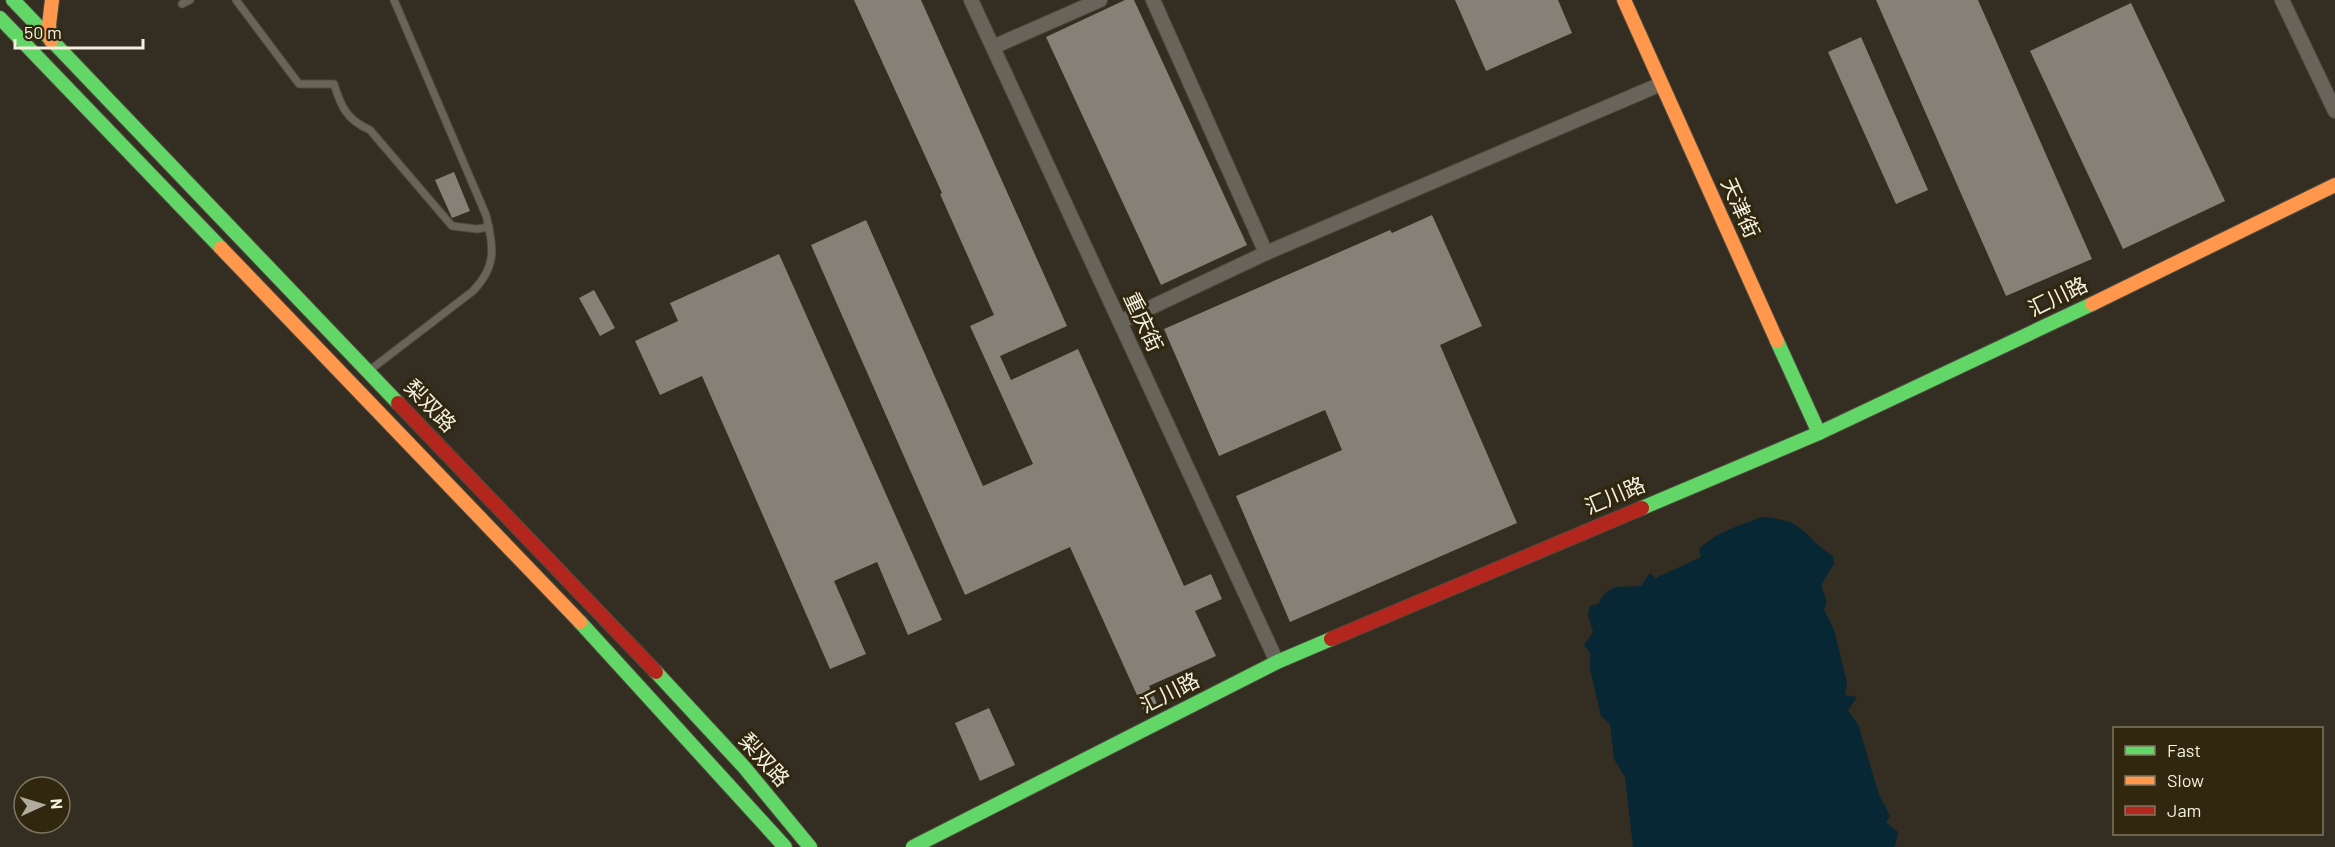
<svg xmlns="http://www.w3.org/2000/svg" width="2335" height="847" viewBox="0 0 2335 847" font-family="Barlow,'Noto Sans SC',sans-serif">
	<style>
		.water { fill: #082734 }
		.building { fill: #878076 }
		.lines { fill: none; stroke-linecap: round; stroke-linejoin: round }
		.lane-casing { stroke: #4e4a3e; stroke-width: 9 }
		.street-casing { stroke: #4e4a3e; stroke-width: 16 }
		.fast-casing { stroke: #4e4a3e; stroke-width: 16 }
		.slow-casing { stroke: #4e4a3e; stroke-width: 16 }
		.jam-casing { stroke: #4e4a3e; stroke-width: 16 }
		.lane { stroke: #696459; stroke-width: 7 }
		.street { stroke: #696459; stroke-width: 14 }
		.fast { stroke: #63d668; stroke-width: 14 }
		.slow { stroke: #ff974d; stroke-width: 14 }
		.jam { stroke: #b3261e; stroke-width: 14 }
		.labels { text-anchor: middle; stroke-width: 6; stroke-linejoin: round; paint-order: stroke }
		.street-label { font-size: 21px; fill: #f6f0e1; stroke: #30270e }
	</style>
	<rect width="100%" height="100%" fill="#332e21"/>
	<path class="water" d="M1761,517C1806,520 1800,534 1833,556L1834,564L1821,585L1827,602L1824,609L1834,630L1847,683L1845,695L1857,697L1848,710L1858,724L1879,795L1890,816L1886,822L1898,832L1895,847H1633L1625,777L1614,759L1610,724L1601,716L1590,669V653L1584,645L1593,632L1588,615L1590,606L1598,604C1611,582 1617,588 1641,586L1650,573L1656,578L1701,557L1699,549C1723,528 1734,529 1761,517Z"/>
	<g class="building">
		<polygon points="854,0 921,0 1067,326 1000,356 1011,380 1078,349 1184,586 1211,574 1222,599 1195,611 1216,656 1149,686 1159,708 1146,715 1070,547 965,595 811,245 866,220 983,486 1033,464 970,326 994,315 940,194 942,193"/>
		<polygon points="1125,0 1134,0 1247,245 1161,285 1046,37"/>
		<polygon points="1455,0 1558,0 1572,33 1486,71"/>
		<polygon points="1876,0 1978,0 2092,259 2006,296"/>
		<polygon points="2131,3 2225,201 2123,249 2030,51"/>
		<polygon points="1861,37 1928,190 1896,204 1828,52"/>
		<polygon points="454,172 470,211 452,218 435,180"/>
		<polygon points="1432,215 1482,326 1440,345 1517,523 1290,622 1236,496 1342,450 1325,410 1219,456 1164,329 1390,230 1392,233"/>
		<polygon points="779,254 942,620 908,635 877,562 834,581 866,654 830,669 702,376 660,395 635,341 678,321 670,303"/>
		<polygon points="594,290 615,328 600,336 579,298"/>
		<polygon points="989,708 1015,765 980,781 955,723"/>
	</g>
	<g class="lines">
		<defs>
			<g id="lane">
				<path d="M236,0L299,84H334C341,107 347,120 370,130L452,226L477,229L489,227"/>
				<polyline points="182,4 190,0"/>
				<path d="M370,370L473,291C497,266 494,247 486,215L394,0"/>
			</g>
			<g id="street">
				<polyline points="971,0 1277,662"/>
				<polyline points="1153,0 1266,253"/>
				<polyline points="2282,0 2335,111"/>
				<polyline points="993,47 1100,0"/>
				<polyline points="1120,322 1266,253 1661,84"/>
			</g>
			<g id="fast">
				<polyline points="13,0 398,403"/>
				<polyline points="0,18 221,248"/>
				<polyline points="1777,341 1819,433"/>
				<polyline points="1642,508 1819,433 2092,304"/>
				<polyline points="580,622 785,847"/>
				<polyline points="656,672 744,767 810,847"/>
				<polyline points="913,847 1277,662 1331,639"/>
			</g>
			<g id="slow">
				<polyline points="1624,0 1777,341"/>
				<polyline points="51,41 49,25 52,0"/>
				<polyline points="221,248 580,622"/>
				<polyline points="2092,304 2335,185"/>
			</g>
			<g id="jam">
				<polyline points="398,403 656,672"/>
				<polyline points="1331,639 1642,508"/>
			</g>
		</defs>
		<use href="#lane" class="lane-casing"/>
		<use href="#street" class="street-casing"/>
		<use href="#fast" class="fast-casing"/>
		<use href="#slow" class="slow-casing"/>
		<use href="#jam" class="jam-casing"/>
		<use href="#lane" class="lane"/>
		<use href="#street" class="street"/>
		<use href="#fast" class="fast"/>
		<use href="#slow" class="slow"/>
		<use href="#jam" class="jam"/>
	</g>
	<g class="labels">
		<g class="street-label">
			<text transform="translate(1740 208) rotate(66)" y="7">天津街</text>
			<text transform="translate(2058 297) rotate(-26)" y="7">汇川路</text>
			<text transform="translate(1143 322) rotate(65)" y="7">重庆街</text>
			<text transform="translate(430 406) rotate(46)" y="7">梨双路</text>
			<text transform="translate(1615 496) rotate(-23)" y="7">汇川路</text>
			<text transform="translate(1170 693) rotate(-27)" y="7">汇川路</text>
			<text transform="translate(764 760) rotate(48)" y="7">梨双路</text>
		</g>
	</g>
	<rect x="2113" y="727" width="210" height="108" fill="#30270e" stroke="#7f7762" stroke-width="1.5"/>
	<rect x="2125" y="746" width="30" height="9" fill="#63d668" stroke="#7f7762" stroke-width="1.5"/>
	<text x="2167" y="757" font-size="18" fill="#f6f0e1">Fast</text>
	<rect x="2125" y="776" width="30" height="9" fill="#ff974d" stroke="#7f7762" stroke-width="1.5"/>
	<text x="2167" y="787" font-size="18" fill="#f6f0e1">Slow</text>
	<rect x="2125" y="806" width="30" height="9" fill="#b3261e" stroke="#7f7762" stroke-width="1.5"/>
	<text x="2167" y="817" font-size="18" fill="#f6f0e1">Jam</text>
	<g transform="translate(42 805) rotate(86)"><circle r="28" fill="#30270e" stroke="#7f7762" stroke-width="1.5"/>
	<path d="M0-4.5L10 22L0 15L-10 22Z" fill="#b2ac9e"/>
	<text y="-9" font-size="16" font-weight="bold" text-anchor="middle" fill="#f6f0e1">N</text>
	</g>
	<path d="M15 39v9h128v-9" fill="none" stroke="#f6f0e1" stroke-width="3"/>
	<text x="24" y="39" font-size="18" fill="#f6f0e1" stroke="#30270e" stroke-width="4.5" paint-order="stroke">50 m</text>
</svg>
